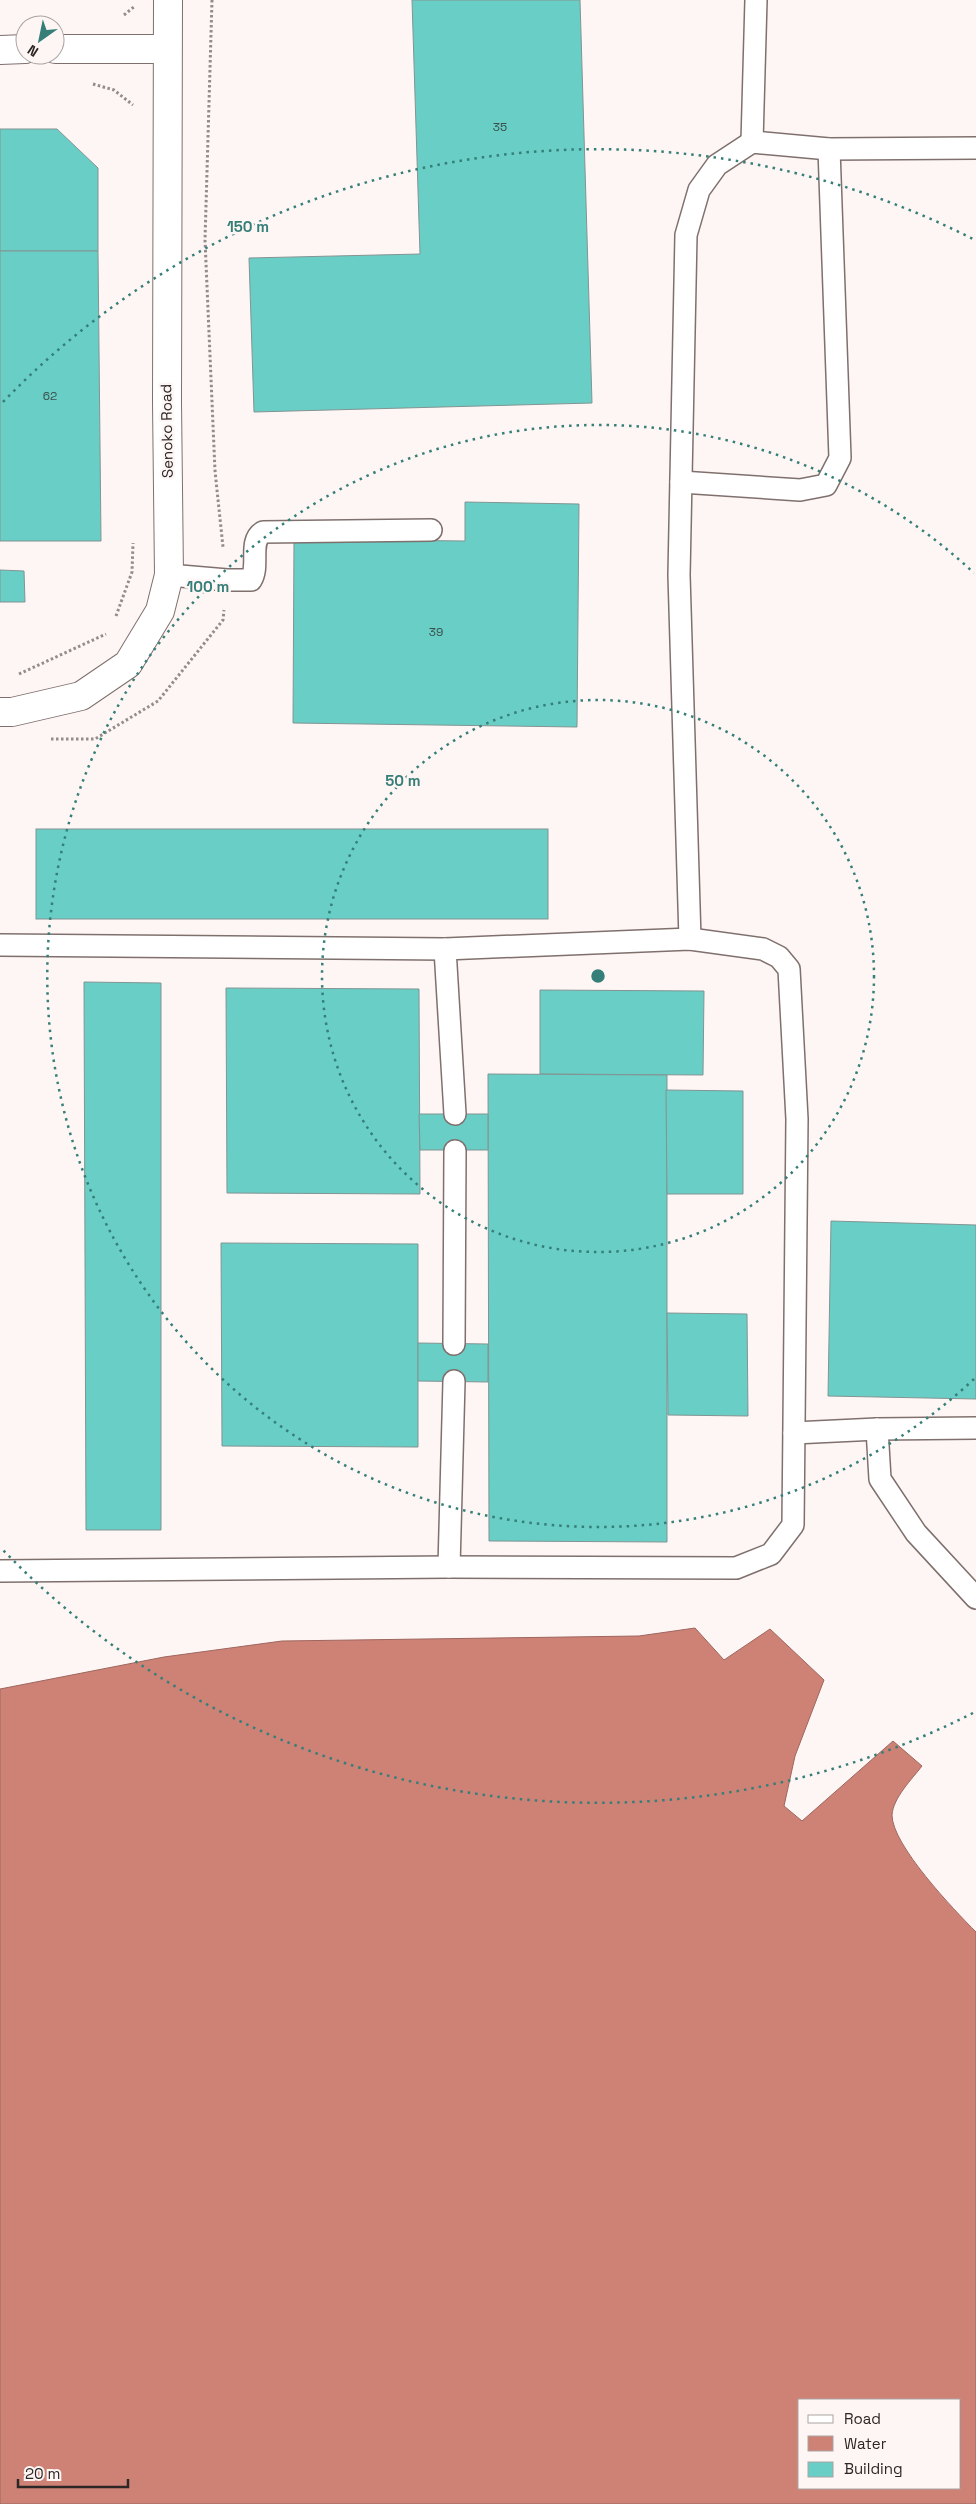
<svg xmlns="http://www.w3.org/2000/svg" width="976" height="2504" viewBox="0 0 976 2504" font-family="'Space Grotesk',sans-serif">
	<style>
		.water { fill: #ce8276; stroke: #9d665e; fill-rule: evenodd }
		.building { fill: #68cec6; stroke: #839492 }
		.lines { fill: none; stroke-linecap: round; stroke-linejoin: round }
		.lane-casing { stroke: #7f706d; stroke-width: 24 }
		.street-casing { stroke: #7f706d; stroke-width: 30 }
		.path { stroke: #938c8b; stroke-width: 3; stroke-dasharray: 2.5 2.5; stroke-linecap: butt }
		.lane { stroke: #fff; stroke-width: 21 }
		.street { stroke: #fff; stroke-width: 28 }
		.ring { fill: none; stroke: #367e78; stroke-width: 2.5; stroke-dasharray: 2.5 5 }
		.labels { text-anchor: middle; stroke-width: 5; stroke-linejoin: round; paint-order: stroke }
		.number-label { font-size: 12px; fill: #3b504d }
		.street-label { font-size: 15px; fill: #2c2625; stroke: #fdf6f4 }
		.centre { fill: #367e78; stroke: #fdf6f4; stroke-width: 2.5 }
		.ring-label { font-size: 15px; text-anchor: middle; font-weight: bold; fill: #367e78; stroke: #fdf6f4; stroke-width: 5; stroke-linejoin: round; paint-order: stroke }
	</style>
	<rect width="100%" height="100%" fill="#fdf6f4"/>
	<path class="water" d="M695,1628L724,1660L770,1629L824,1680L795,1756L784,1806L802,1821L893,1741L922,1766C912,1779 893,1798 892,1815C892,1845 954,1910 976,1932V2504H0V1689L164,1657L282,1641L639,1636ZM800,2400H960V2488H800Z"/>
	<g class="building">
		<polygon points="412,0 580,0 592,403 254,412 249,258 420,254"/>
		<polygon points="0,129 57,129 98,168 98,251 0,251"/>
		<polygon points="0,251 98,251 101,541 0,541"/>
		<polygon points="465,502 579,504 577,727 293,723 294,539 465,541"/>
		<polygon points="0,570 24,571 25,602 0,602"/>
		<rect x="36" y="829" width="512" height="90"/>
		<polygon points="84,982 161,983 161,1530 86,1530"/>
		<polygon points="226,988 419,989 420,1194 227,1193"/>
		<polygon points="540,990 704,991 703,1075 540,1074"/>
		<polygon points="488,1074 667,1075 667,1542 489,1541"/>
		<polygon points="666,1090 743,1091 743,1194 667,1194"/>
		<polygon points="419,1114 488,1114 488,1150 420,1150"/>
		<polygon points="831,1221 976,1225 976,1399 828,1396"/>
		<polygon points="221,1243 418,1244 418,1447 222,1446"/>
		<polygon points="667,1313 747,1314 748,1416 668,1415"/>
		<polygon points="418,1343 488,1344 488,1382 418,1381"/>
	</g>
	<g class="lines">
		<defs>
			<g id="lane">
				<polyline points="752,142 756,0"/>
				<polyline points="681,482 800,490 826,485 840,458 829,149"/>
				<path d="M169,575L227,580H251C260,566 248,541 263,532L431,530"/>
				<polyline points="690,939 679,575 686,235 699,190 717,165 752,142 829,149 976,148"/>
				<polyline points="0,945 445,949 690,939 763,949 779,957 789,969 797,1119 793,1525 771,1554 736,1568 449,1567 0,1571"/>
				<polyline points="445,949 455,1114"/>
				<polyline points="454,1344 455,1151"/>
				<polyline points="877,1429 880,1479 916,1533 976,1598"/>
				<polyline points="794,1433 877,1429 976,1428"/>
				<polyline points="449,1567 454,1381"/>
			</g>
			<g id="street">
				<polyline points="55,49 167,49"/>
				<polyline points="0,50 25,49"/>
				<polyline points="0,712 12,712 81,696 128,664 160,611 169,575 167,402 168,0"/>
			</g>
		</defs>
		<use href="#lane" class="lane-casing"/>
		<use href="#street" class="street-casing"/>
		<g class="path">
			<polyline points="212,0 205,240 215,471 223,547"/>
			<polyline points="124,15 135,6"/>
			<polyline points="93,84 114,90 133,105"/>
			<polyline points="116,616 132,572 133,543"/>
			<polyline points="19,674 106,634"/>
			<polyline points="51,739 95,739 158,701 223,620 224,610"/>
		</g>
		<use href="#lane" class="lane"/>
		<use href="#street" class="street"/>
	</g>
	<g class="ring">
		<circle cx="598" cy="976" r="276"/>
		<path d="M974 1379A551 551 0 1 1 974 573"/>
		<path d="M973 1713A827 827 0 0 1 3 1550M3 402A827 827 0 0 1 973 239"/>
	</g>
	<g class="labels">
		<g class="number-label">
			<text x="500" y="131">35</text>
			<text x="50" y="400">62</text>
			<text x="436" y="636">39</text>
		</g>
		<g class="street-label">
			<text transform="translate(167 431) rotate(-91)" y="5">Senoko Road</text>
		</g>
	</g>
	<circle cx="598" cy="976" r="8" class="centre"/>
	<g class="ring-label">
		<text x="248" y="232">150 m</text>
		<text x="208" y="592">100 m</text>
		<text x="403" y="786">50 m</text>
	</g>
	<rect x="798" y="2399" width="162" height="90" fill="#fdf6f4" stroke="#a9a3a1"/>
	<rect x="808" y="2415" width="25" height="8" fill="#ffffff" stroke="#a9a3a1"/>
	<text x="844" y="2424" font-size="15" fill="#2c2625">Road</text>
	<rect x="808" y="2436" width="25" height="15" fill="#ce8276" stroke="#a9a3a1"/>
	<text x="844" y="2449" font-size="15" fill="#2c2625">Water</text>
	<rect x="808" y="2462" width="25" height="15" fill="#68cec6" stroke="#a9a3a1"/>
	<text x="844" y="2474" font-size="15" fill="#2c2625">Building</text>
	<g transform="translate(40 40) rotate(213)"><circle r="24" fill="#fdf6f4" stroke="#a9a3a1"/>
	<path d="M0-4L9 19L0 12L-9 19Z" fill="#367e78"/>
	<text y="-8" font-size="14" font-weight="bold" text-anchor="middle" fill="#2c2625">N</text>
	</g>
	<path d="M18 2479v8h110v-8" fill="none" stroke="#2c2625" stroke-width="2.5"/>
	<text x="25" y="2479" font-size="15" fill="#2c2625" stroke="#fdf6f4" stroke-width="4" paint-order="stroke">20 m</text>
</svg>
